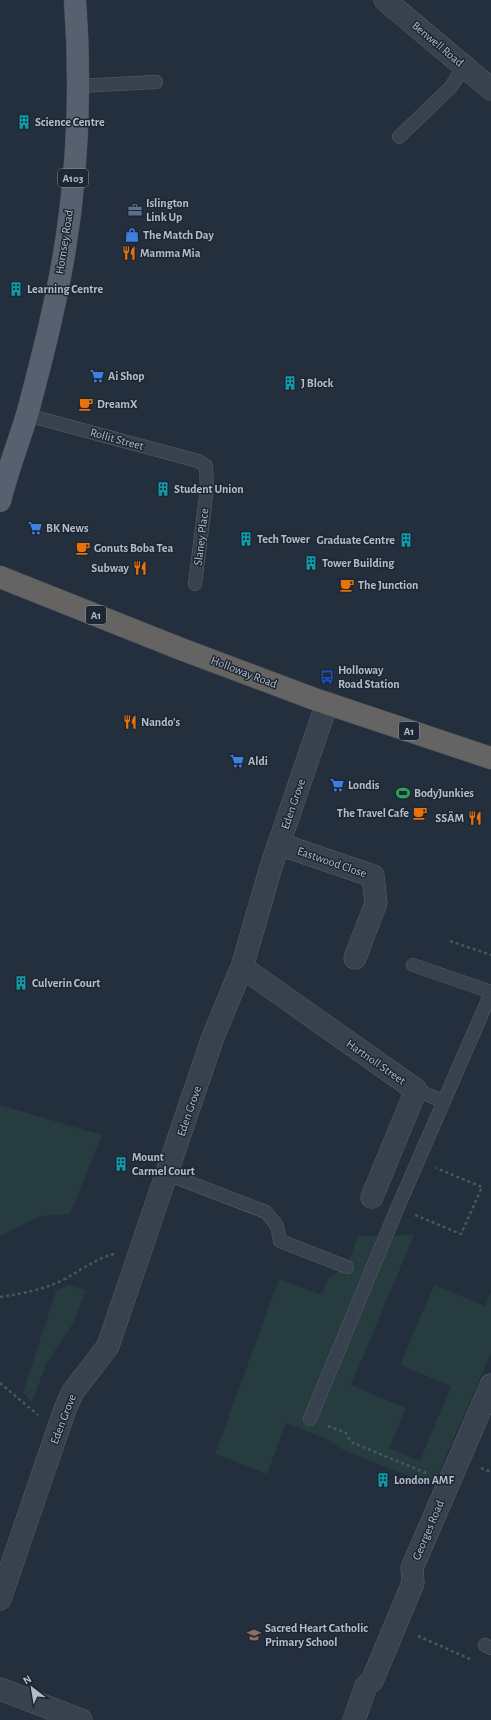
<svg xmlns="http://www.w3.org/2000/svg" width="491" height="1720" viewBox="0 0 491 1720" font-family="'Alegreya Sans',sans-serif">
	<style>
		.green { fill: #263c3f }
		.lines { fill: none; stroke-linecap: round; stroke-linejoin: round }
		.service-casing { stroke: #565f6c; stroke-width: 14 }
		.minor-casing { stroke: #565f6c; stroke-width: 23 }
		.primary-casing { stroke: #414a57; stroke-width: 23 }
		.trunk-casing { stroke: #434c59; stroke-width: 23 }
		.path { stroke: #44595c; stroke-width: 2.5; stroke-dasharray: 3 3; stroke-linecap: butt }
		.service { stroke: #38414e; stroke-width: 13 }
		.minor { stroke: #38414e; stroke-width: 22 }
		.primary { stroke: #56606e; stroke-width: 22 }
		.trunk { stroke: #656462; stroke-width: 22 }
		.labels { text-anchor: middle; stroke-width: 3; stroke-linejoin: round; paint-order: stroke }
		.shield { fill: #1d2633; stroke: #878f9c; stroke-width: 1 }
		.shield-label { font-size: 11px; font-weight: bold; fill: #b4bcc9 }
		.street-label { font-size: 12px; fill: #b4bcc9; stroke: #1d2633 }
		.poi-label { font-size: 12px; font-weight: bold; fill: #b4bcc9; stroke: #1d2633; text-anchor: start }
	</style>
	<rect width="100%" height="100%" fill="#242f3e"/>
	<g class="green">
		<polygon points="0,1105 102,1135 70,1214 40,1216 0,1236"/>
		<polygon points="414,1235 351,1385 406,1408 389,1448 420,1461 451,1386 400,1365 434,1285 485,1306 491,1292 491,1353 433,1486 339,1448 331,1441 286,1423 267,1474 215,1454 279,1279 322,1295 329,1277 347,1267 358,1236"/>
		<polygon points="68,1285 85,1290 75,1320 46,1364 32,1402 23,1392 56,1291"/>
	</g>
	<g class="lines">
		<defs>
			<g id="service">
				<polyline points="78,86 156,82"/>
				<polyline points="399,137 451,87 464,66"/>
				<polyline points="27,415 198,461 206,466 207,488 195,584"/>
				<polyline points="413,965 491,992"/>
				<polyline points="416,1090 443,1101"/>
				<polyline points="167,1174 266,1212 277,1226 280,1241 347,1267"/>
				<polyline points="310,1419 397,1209 491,993"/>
				<polyline points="485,1645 491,1648"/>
			</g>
			<g id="minor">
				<polyline points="385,0 491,89"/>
				<polyline points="279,844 373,876 376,903 355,958"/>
				<polyline points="242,967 416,1090 372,1197"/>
				<polyline points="0,1599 64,1412 72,1393 108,1346 213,1037 242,967 271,867 327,703"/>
				<polyline points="0,1689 81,1720"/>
				<polyline points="354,1720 366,1686 372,1681 413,1583 412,1568 491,1385"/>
			</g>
			<path id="primary" d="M0,501C7,472 18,444 27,415C35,385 43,354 50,324C75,219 83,108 75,0"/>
			<polyline id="trunk" points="0,577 181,649 317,700 491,758"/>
		</defs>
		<use href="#service" class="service-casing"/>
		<use href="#minor" class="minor-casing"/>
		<use href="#primary" class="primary-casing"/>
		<use href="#trunk" class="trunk-casing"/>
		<g class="path">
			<polyline points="450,941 491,955"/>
			<polyline points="415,1215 461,1234 482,1187 436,1168"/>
			<path d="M0,1297C24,1293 43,1290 65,1279C83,1269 93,1260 114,1254"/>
			<polyline points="0,1383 38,1415"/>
			<polyline points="328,1426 346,1433 351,1442 426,1473"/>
			<polyline points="481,1468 491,1472"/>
			<polyline points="418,1636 470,1659"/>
		</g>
		<use href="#service" class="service"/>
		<use href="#minor" class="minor"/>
		<use href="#primary" class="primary"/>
		<use href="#trunk" class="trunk"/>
	</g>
	<defs>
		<symbol id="building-bare" viewBox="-9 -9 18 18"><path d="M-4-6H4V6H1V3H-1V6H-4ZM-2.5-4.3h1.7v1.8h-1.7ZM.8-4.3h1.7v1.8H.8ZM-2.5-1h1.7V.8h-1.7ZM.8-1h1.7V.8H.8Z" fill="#0f9aa8" stroke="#1d2633" stroke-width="2.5" paint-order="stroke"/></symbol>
		<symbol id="office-bare" viewBox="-9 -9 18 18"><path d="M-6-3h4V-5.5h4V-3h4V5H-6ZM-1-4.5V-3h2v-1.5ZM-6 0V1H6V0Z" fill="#5c6f8a" stroke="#1d2633" stroke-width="2.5" paint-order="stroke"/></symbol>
		<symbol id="shop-bare" viewBox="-9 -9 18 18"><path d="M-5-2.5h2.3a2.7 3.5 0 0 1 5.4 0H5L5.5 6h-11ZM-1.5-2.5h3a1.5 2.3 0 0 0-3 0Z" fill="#3f7fe0" stroke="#1d2633" stroke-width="2.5" paint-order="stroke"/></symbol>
		<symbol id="restaurant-bare" viewBox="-9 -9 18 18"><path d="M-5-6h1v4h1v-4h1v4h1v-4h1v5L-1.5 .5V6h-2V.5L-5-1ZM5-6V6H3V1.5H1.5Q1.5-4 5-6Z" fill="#e8710a" stroke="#1d2633" stroke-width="2.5" paint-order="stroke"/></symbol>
		<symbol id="supermarket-bare" viewBox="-9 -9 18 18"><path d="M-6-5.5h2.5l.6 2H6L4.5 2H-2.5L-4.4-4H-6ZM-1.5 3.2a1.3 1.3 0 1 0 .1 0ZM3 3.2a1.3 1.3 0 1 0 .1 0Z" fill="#3f7fe0" stroke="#1d2633" stroke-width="2.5" paint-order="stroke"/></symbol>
		<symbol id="cafe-bare" viewBox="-9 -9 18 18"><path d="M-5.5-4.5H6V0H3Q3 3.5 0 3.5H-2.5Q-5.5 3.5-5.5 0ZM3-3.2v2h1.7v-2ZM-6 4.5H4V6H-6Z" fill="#e8710a" stroke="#1d2633" stroke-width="2.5" paint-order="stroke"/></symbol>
		<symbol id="bus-bare" viewBox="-9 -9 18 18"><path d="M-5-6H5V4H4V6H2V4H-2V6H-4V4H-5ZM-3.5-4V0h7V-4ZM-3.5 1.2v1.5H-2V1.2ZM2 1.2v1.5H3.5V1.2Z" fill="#1a4fb4" stroke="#1d2633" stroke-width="2.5" paint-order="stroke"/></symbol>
		<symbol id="stadium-bare" viewBox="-9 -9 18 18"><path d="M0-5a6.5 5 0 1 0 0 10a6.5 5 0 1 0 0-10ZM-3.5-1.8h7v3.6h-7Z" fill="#2e9e5b" stroke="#1d2633" stroke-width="2.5" paint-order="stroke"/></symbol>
		<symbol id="school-bare" viewBox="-9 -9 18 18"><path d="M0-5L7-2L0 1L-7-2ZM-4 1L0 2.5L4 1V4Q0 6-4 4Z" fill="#8d6e63" stroke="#1d2633" stroke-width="2.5" paint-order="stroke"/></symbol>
	</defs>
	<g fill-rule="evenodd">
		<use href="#building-bare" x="14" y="112" width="20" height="20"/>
		<use href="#office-bare" x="125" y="200" width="20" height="20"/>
		<use href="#shop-bare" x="122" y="225" width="20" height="20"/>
		<use href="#restaurant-bare" x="119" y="243" width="20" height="20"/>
		<use href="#building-bare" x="6" y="279" width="20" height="20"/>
		<use href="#supermarket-bare" x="87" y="366" width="20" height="20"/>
		<use href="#building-bare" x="280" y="373" width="20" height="20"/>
		<use href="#cafe-bare" x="76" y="394" width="20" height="20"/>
		<use href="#building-bare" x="153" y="479" width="20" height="20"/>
		<use href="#supermarket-bare" x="25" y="518" width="20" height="20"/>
		<use href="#building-bare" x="236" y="529" width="20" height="20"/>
		<use href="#building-bare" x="396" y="530" width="20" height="20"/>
		<use href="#cafe-bare" x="73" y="538" width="20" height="20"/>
		<use href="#building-bare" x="301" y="553" width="20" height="20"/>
		<use href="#restaurant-bare" x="130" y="558" width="20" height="20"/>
		<use href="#cafe-bare" x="337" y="575" width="20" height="20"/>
		<use href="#bus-bare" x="317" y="667" width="20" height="20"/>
		<use href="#restaurant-bare" x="120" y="712" width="20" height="20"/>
		<use href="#supermarket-bare" x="227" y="751" width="20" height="20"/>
		<use href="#supermarket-bare" x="327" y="775" width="20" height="20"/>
		<use href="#stadium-bare" x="393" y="783" width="20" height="20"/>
		<use href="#cafe-bare" x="410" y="803" width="20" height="20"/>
		<use href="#restaurant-bare" x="465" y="808" width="20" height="20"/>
		<use href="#building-bare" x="11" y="973" width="20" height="20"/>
		<use href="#building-bare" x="111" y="1154" width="20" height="20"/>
		<use href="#building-bare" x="373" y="1470" width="20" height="20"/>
		<use href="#school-bare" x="244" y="1625" width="20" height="20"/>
	</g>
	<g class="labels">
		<g class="shield">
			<rect x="58" y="169" width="30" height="18" rx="3"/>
			<rect x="86" y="606" width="20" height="18" rx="3"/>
			<rect x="399" y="722" width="20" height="18" rx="3"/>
		</g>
		<g class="shield-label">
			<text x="73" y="182">A103</text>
			<text x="96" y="619">A1</text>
			<text x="409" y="735">A1</text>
		</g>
		<g class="street-label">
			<text transform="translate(438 44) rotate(40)" y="4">Benwell Road</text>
			<text transform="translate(64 242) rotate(-81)" y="4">Hornsey Road</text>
			<text transform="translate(117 439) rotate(15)" y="4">Rollit Street</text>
			<text transform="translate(201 537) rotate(-83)" y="4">Slaney Place</text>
			<text transform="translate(244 672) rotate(21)" y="4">Holloway Road</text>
			<text transform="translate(293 804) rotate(-71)" y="4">Eden Grove</text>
			<text transform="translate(332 862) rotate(19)" y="4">Eastwood Close</text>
			<text transform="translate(376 1062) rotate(35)" y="4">Hartnoll Street</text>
			<text transform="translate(189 1111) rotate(-71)" y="4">Eden Grove</text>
			<text transform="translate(63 1419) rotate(-69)" y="4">Eden Grove</text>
			<text transform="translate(428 1530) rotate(-67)" y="4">Georges Road</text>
		</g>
		<g class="poi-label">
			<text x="35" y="126">Science Centre</text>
			<text x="146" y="207">Islington<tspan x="146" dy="14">Link Up</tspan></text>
			<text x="143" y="239">The Match Day</text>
			<text x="140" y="257">Mamma Mia</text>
			<text x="27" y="293">Learning Centre</text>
			<text x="108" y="380">Ai Shop</text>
			<text x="301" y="387">J Block</text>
			<text x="97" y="408">DreamX</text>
			<text x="174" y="493">Student Union</text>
			<text x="46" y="532">BK News</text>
			<text x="257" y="543">Tech Tower</text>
			<text x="395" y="544" text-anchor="end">Graduate Centre</text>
			<text x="94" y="552">Gonuts Boba Tea</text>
			<text x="322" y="567">Tower Building</text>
			<text x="129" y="572" text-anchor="end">Subway</text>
			<text x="358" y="589">The Junction</text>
			<text x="338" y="674">Holloway<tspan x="338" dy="14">Road Station</tspan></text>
			<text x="141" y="726">Nando's</text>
			<text x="248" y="765">Aldi</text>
			<text x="348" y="789">Londis</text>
			<text x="414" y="797">BodyJunkies</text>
			<text x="409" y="817" text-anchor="end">The Travel Cafe</text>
			<text x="464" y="822" text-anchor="end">SSÄM</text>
			<text x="32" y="987">Culverin Court</text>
			<text x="132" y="1161">Mount<tspan x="132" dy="14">Carmel Court</tspan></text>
			<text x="394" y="1484">London AMF</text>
			<text x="265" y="1632">Sacred Heart Catholic<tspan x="265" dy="14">Primary School</tspan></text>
		</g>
	</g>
	<g transform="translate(32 1688) rotate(329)" stroke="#1d2633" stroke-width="3" paint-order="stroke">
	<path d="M0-3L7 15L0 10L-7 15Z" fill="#b4bcc9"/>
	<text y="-6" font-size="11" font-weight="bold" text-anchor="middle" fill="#b4bcc9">N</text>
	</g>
</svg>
